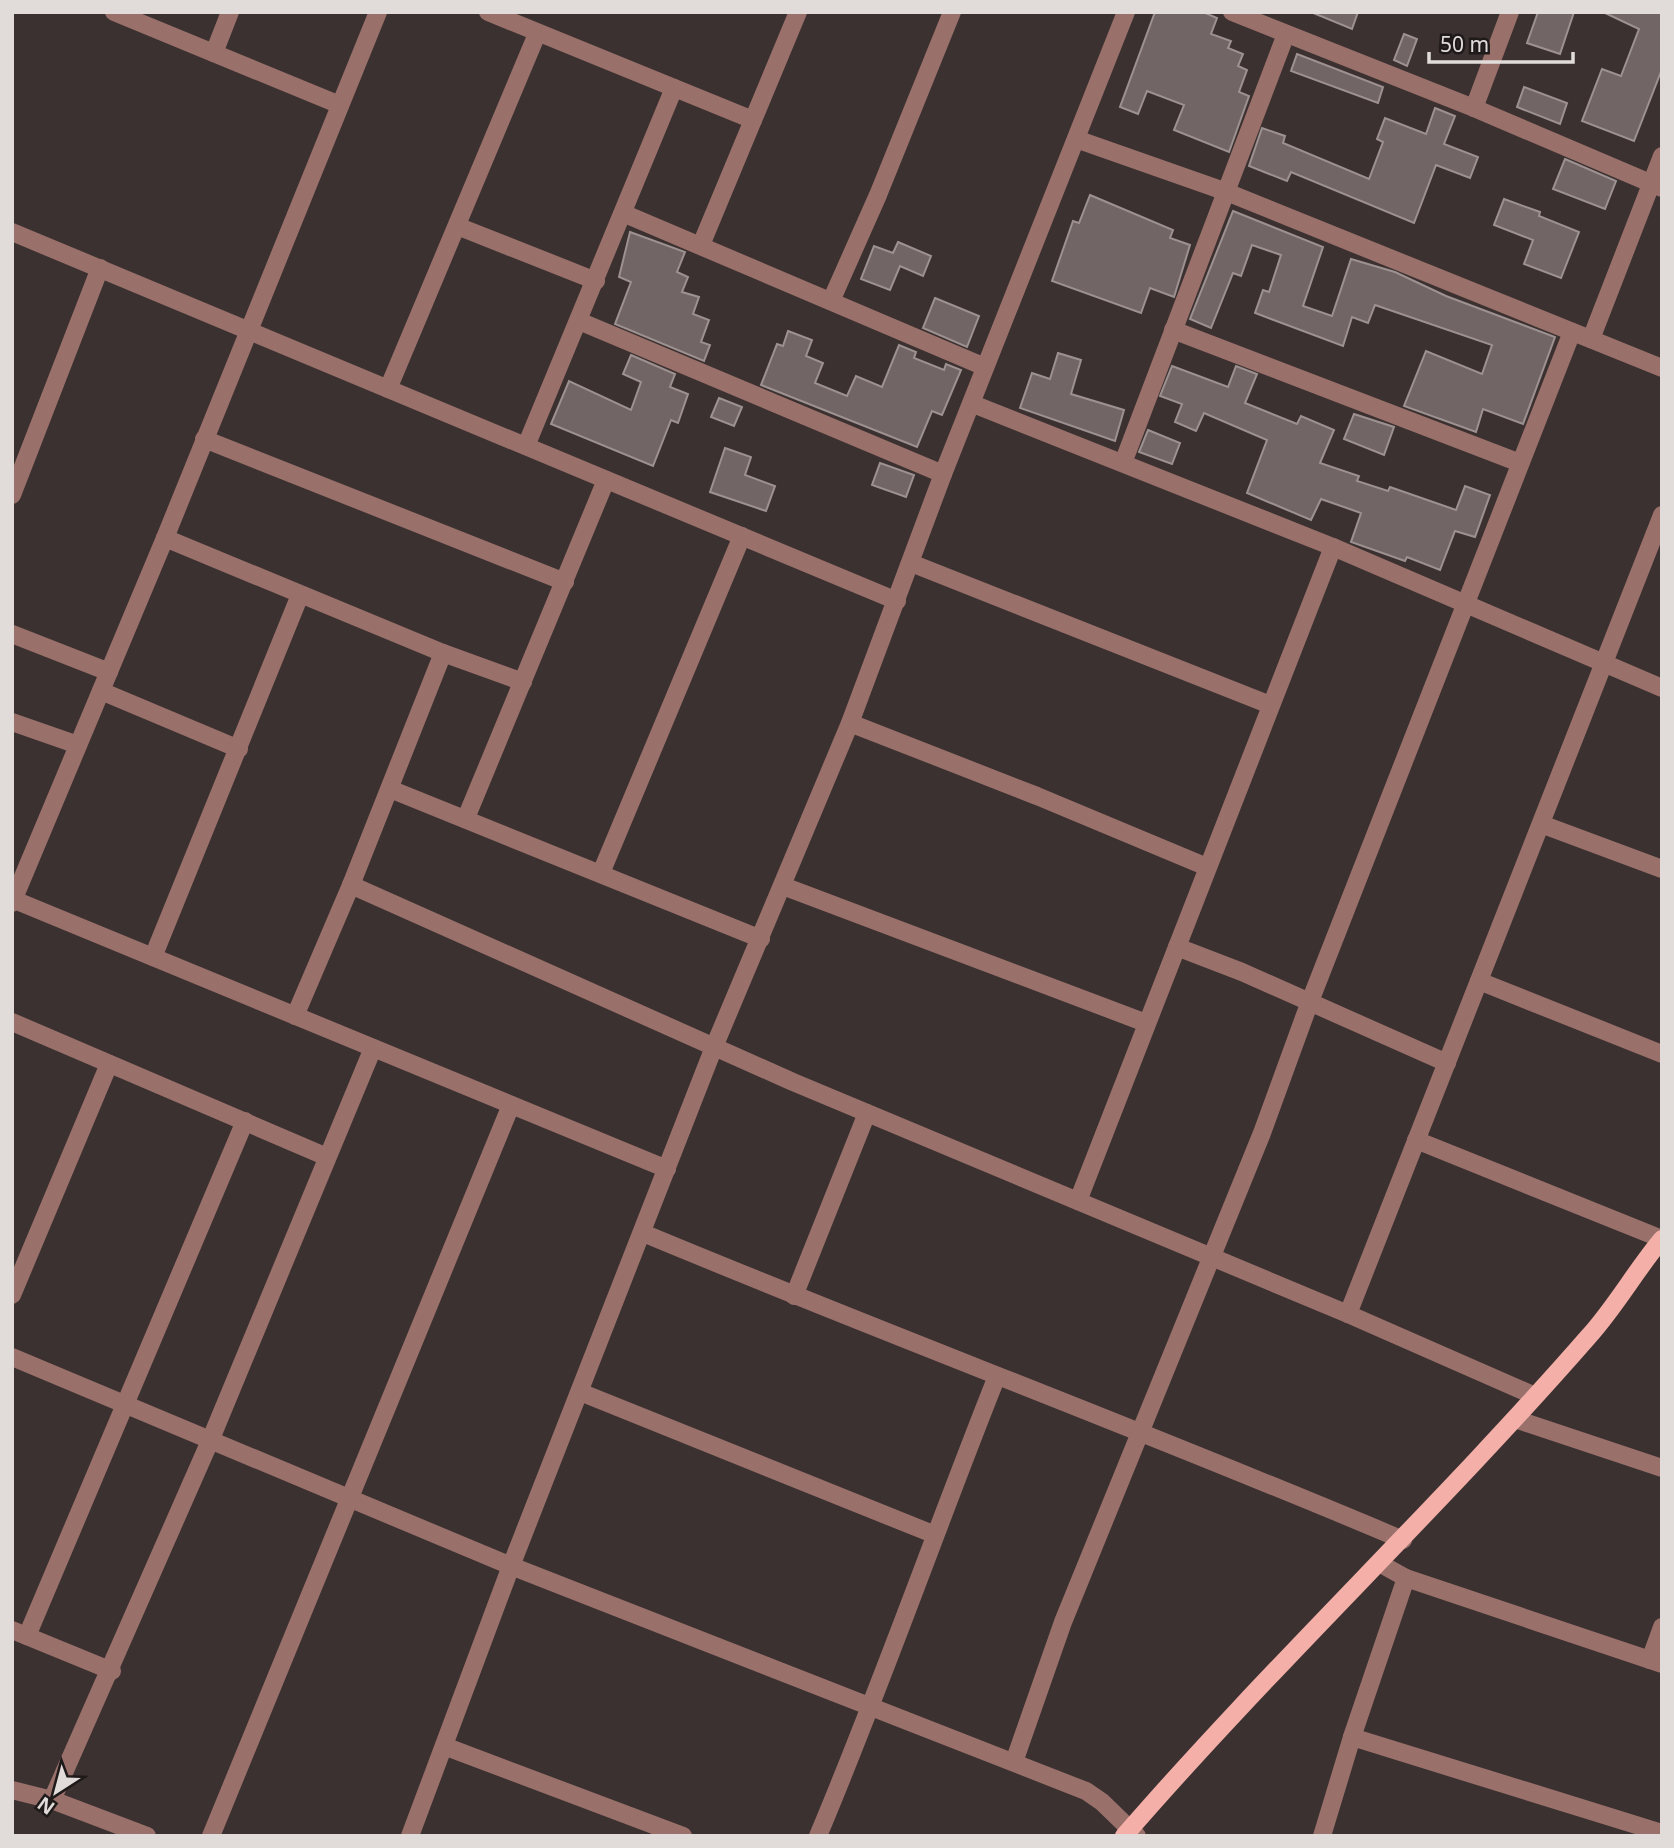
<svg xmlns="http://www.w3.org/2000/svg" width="1674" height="1848" viewBox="0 0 1674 1848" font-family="'Noto Sans',sans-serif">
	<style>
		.building { fill: #716665; stroke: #9d9291; stroke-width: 2 }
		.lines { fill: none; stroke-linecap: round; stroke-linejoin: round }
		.minor { stroke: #9a706b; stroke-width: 18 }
		.major { stroke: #f4afa8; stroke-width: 18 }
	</style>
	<rect width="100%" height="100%" fill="#3b3130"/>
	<g class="building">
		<polygon points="1155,12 1203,12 1217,18 1211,34 1231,41 1228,48 1243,54 1238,66 1247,70 1239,92 1249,96 1229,152 1174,130 1184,105 1147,91 1138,114 1120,107"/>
		<polygon points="1311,12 1358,12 1352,29"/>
		<polygon points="1538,12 1574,12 1560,54 1527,43"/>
		<polygon points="1603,12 1662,12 1662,69 1634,141 1582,121 1602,69 1621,76 1639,29"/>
		<polygon points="1404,34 1417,39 1407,66 1394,60"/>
		<polygon points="1297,54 1383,87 1378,103 1291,71"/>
		<polygon points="1524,87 1567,103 1560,124 1517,107"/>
		<polygon points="1435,108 1455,116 1444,144 1478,157 1470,178 1436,165 1414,223 1291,172 1287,181 1249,166 1262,128 1285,136 1283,143 1369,179 1383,142 1377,139 1385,118 1426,134"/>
		<polygon points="1565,159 1616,181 1605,209 1553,189"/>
		<polygon points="1090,195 1173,230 1170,238 1190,245 1174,297 1150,288 1141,313 1052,281 1073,221 1079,223"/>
		<polygon points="1504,199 1540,212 1539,216 1579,232 1561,278 1524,264 1533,240 1494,225"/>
		<polygon points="1233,211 1323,247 1303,306 1332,316 1351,259 1395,272 1446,296 1555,337 1523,424 1483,409 1476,432 1404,406 1426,351 1482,374 1492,345 1375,305 1368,323 1352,317 1343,346 1255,313 1263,290 1269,292 1281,255 1252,245 1241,276 1233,273 1211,328 1190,319"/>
		<polygon points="630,232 685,252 677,272 688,277 682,292 699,297 693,314 709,320 701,342 710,345 704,361 615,324 631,282 619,277"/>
		<polygon points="898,242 931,256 923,276 900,266 890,290 861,279 874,246 893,253"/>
		<polygon points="935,298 979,316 967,347 923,328"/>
		<polygon points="788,331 812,340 806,356 823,363 815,383 847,396 856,376 882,387 899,345 916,352 914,358 944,370 946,364 961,370 942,415 932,411 917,447 761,385 777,344 783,346"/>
		<polygon points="1058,353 1081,360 1071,394 1124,410 1115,441 1020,408 1032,373 1050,379"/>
		<polygon points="631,355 675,374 670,387 688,394 678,423 671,420 653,466 551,424 569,381 631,410 641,382 623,374"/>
		<polygon points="1172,366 1228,387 1236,366 1257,374 1245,403 1297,424 1301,416 1334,430 1320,463 1359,476 1357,481 1388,491 1390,487 1456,510 1465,486 1490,495 1475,537 1455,531 1440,570 1407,557 1405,561 1351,542 1361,513 1321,499 1311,520 1247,493 1267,440 1204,413 1196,431 1175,422 1182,404 1160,396"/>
		<polygon points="719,398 742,407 734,426 711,417"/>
		<polygon points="1354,414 1394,427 1384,455 1344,439"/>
		<polygon points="1148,430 1180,443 1172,464 1139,452"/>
		<polygon points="725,448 751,457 745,475 775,486 766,511 710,492"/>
		<polygon points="880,463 914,475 906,497 872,485"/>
	</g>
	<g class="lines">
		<g class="minor">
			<polyline points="114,12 340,105"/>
			<polyline points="488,12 753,120"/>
			<polyline points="1232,12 1474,108 1662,188"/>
			<polyline points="214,53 230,12"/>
			<polyline points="1474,108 1510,12"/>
			<polyline points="1076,139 1224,191 1662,368"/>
			<polyline points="625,214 985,367"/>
			<polyline points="457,226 596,281"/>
			<polyline points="12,232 897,601"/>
			<polyline points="701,245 798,12"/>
			<polyline points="831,301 878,195 952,12"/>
			<polyline points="579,321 943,474"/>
			<polyline points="1173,330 1520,463"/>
			<polyline points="1591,339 1662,156"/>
			<polyline points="388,389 537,34"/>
			<polyline points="973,404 1333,547 1662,688"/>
			<polyline points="204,439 565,582"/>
			<polyline points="526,446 674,88"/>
			<polyline points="1123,463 1286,34"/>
			<polyline points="12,495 100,268"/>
			<polyline points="165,538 443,653 523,682"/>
			<polyline points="911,563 1270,705"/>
			<polyline points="12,634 109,672"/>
			<polyline points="101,691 239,749"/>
			<polyline points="12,722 78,745"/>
			<polyline points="850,723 1037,796 1207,867"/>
			<polyline points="390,789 761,939"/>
			<polyline points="466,818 606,480"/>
			<polyline points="1541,824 1662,869"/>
			<polyline points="601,873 742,536"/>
			<polyline points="351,885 793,1082 1348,1314 1535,1396"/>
			<polyline points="783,886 1146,1023"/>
			<polyline points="12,899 667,1169"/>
			<polyline points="12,903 165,538 378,12"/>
			<polyline points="1177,947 1242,972 1447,1063"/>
			<polyline points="153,957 300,595"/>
			<polyline points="1479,981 1662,1054"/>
			<polyline points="295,1016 351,885 443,653"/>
			<polyline points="12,1022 327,1157"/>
			<polyline points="1416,1140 1662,1239"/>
			<polyline points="1078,1201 1333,547"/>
			<path d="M643,1233C895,1338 1151,1433 1403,1540"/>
			<polyline points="12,1295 109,1064"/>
			<polyline points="794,1296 867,1113"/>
			<polyline points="1348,1314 1662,515"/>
			<polyline points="12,1357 511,1566 1086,1791 1102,1802 1137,1836"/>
			<polyline points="580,1392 933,1534"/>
			<polyline points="1515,1419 1662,1468"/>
			<polyline points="1379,1563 1406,1578 1662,1664"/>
			<polyline points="12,1630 112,1671"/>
			<polyline points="27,1636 245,1121"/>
			<polyline points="1650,1660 1662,1627"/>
			<polyline points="1352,1737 1662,1833"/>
			<polyline points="444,1746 683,1836"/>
			<polyline points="1014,1762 1063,1622 1262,1133 1309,1004 1572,332"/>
			<polyline points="12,1790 52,1800 147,1836"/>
			<polyline points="52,1800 210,1441 373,1048"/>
			<polyline points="211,1836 511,1105"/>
			<polyline points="410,1836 511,1566 714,1047 850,723 943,474 1126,12"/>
			<path d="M818,1836C882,1684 936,1529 997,1376"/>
			<polyline points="1322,1836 1352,1737 1406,1578"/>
		</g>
		<path class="major" d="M1124,1836C1273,1664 1439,1508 1589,1336C1616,1306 1636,1270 1662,1239"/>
	</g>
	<rect width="1674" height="1848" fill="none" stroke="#e1dbda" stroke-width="28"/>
	<g transform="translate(56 1792) rotate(216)" stroke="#1f1a1a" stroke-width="5" paint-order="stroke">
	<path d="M0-5L12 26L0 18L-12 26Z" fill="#e1dbda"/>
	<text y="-10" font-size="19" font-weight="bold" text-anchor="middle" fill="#e1dbda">N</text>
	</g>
	<path d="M1429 52v10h144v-10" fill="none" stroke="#e1dbda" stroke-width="3.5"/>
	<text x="1440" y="52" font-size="21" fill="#e1dbda" stroke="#1f1a1a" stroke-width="5" paint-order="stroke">50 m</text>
</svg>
